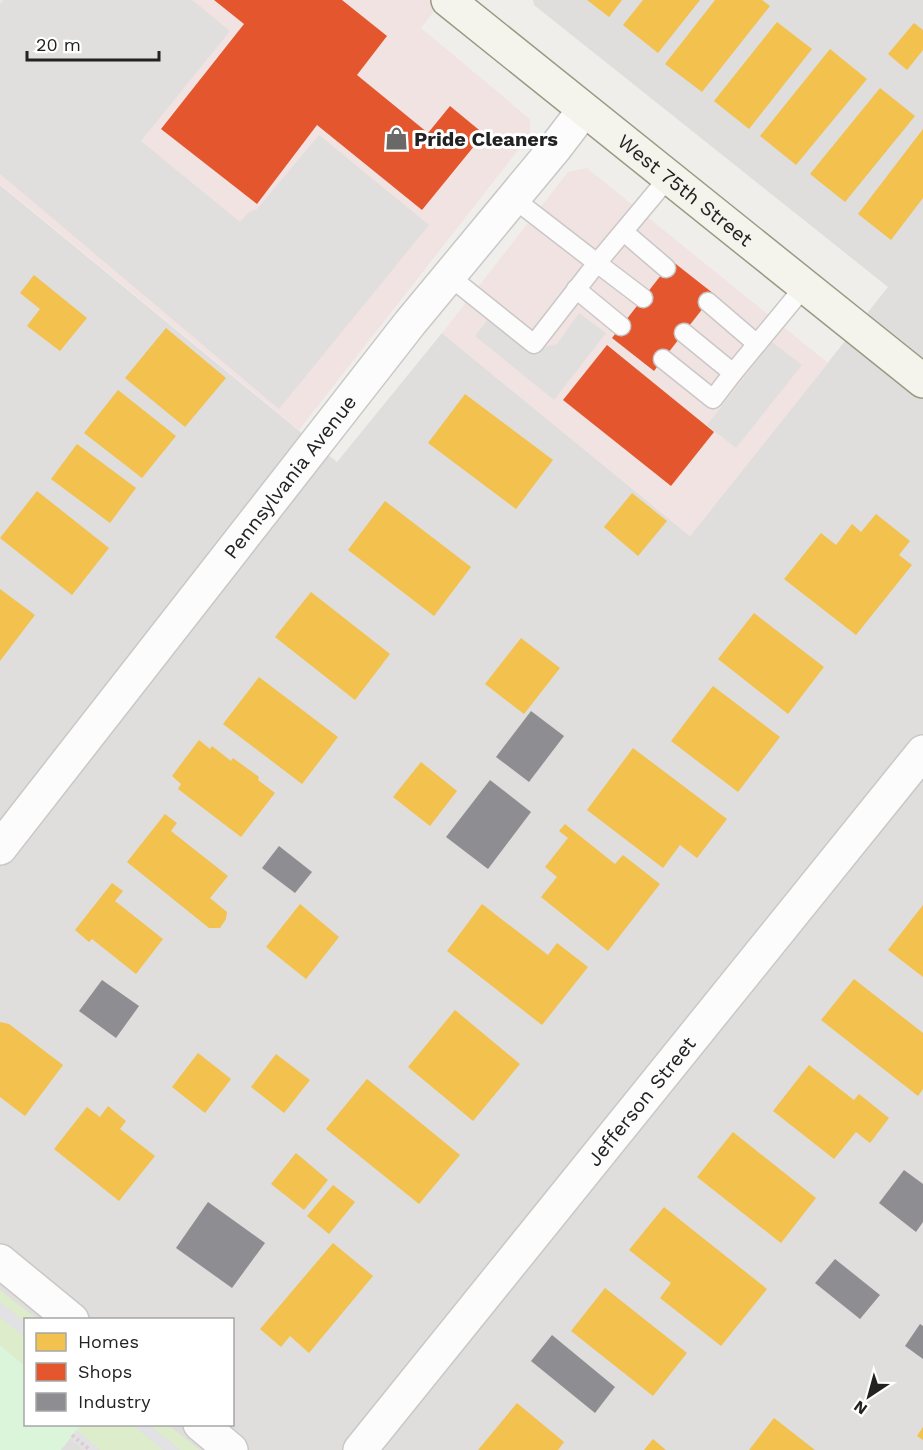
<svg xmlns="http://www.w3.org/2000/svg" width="923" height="1450" viewBox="0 0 923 1450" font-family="'Work Sans',sans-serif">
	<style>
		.residential { fill: #dfdedc; fill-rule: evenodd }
		.commercial { fill: #f1e3e1 }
		.grass { fill: #ddeccb }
		.park { fill: #daf5da }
		.parking { fill: #e0dfde }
		.plaza { fill: #e2e1e5 }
		.homes { fill: #f2c14e }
		.shops { fill: #e4572e }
		.industry { fill: #8d8d92 }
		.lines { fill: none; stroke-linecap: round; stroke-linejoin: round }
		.lane-casing { stroke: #c9c8c7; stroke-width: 21 }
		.street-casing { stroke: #c9c8c7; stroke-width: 36 }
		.secondary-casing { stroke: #999a82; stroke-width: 36 }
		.path { stroke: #dccecd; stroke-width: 4; stroke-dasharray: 3 3; stroke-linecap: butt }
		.lane { stroke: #fdfcfc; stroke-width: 18 }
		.street { stroke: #fdfcfc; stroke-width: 33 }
		.secondary { stroke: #f4f4ed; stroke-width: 33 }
		.labels { text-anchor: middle; stroke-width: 6; stroke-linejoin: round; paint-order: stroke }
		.poi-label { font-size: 20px; font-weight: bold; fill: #222; stroke: #fff; text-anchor: start }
		.street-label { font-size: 20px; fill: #222; stroke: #fff }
	</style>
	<rect width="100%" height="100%" fill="#f0eeeb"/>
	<path class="residential" d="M533,0H923V1450H0V185L337,462L442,333L690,536L888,287L534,5ZM26,1320H232V1424H26Z"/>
	<g class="commercial">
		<polygon points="0,0 443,0 421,28 530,119 530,135 299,430 0,184"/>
		<polygon points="587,168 828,363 690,536 442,333 568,172"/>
	</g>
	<g class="grass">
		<polygon points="0,1290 37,1319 26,1320 25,1323 0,1302"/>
		<polygon points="0,1317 25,1337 25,1366 0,1345"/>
		<polygon points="81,1425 133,1425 164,1450 100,1450 76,1430"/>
		<polygon points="149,1425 168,1425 200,1450 180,1450"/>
	</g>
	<polygon class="park" points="0,1345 25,1366 26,1424 81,1425 61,1450 0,1450"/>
	<g class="parking">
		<polygon points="4,0 192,0 230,31 141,141 240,222 249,212 257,209 319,135 429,225 279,409 0,174 0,4"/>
		<polygon points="579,313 606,333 554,400 475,336 489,318 540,348 557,344"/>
		<polygon points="772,342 802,365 736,448 707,425"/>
	</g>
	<g class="plaza">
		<polygon points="0,1302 25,1323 25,1337 0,1317"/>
		<polygon points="133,1425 149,1425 180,1450 164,1450"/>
		<polygon points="76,1430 100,1450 83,1450 70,1439"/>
	</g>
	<g class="homes">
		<polygon points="587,0 622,0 609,17"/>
		<polygon points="643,0 700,0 658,53 623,25"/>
		<polygon points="715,0 762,0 770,6 702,92 665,64"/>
		<polygon points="777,22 812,49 749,129 714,101"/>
		<polygon points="914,23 923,30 923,50 907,70 888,54"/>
		<polygon points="830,49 867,79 796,165 760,136"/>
		<polygon points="880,88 915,116 845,202 810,174"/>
		<polygon points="923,129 923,198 891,240 858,214"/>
		<polygon points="34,275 87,318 60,351 27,326 40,309 20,293"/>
		<polygon points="166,328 226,378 185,427 125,378"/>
		<polygon points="118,390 176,436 142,478 84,433"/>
		<polygon points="465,394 553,460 516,509 428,443"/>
		<polygon points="77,444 136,488 110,523 51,479"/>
		<polygon points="37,491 109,548 72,595 0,538"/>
		<polygon points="632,493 667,521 638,556 604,527"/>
		<polygon points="385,501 471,567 434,616 348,550"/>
		<polygon points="876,514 910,541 899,555 912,565 856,635 784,579 821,533 836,545 852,524 861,532"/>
		<polygon points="0,589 35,615 0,661"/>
		<polygon points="311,592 390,654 355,700 275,637"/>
		<polygon points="754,613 824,667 788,714 718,659"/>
		<polygon points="521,638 560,668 524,714 485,684"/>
		<polygon points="259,677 338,737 302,784 223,724"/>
		<polygon points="713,686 780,737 738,792 671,741"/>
		<polygon points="199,740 210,749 212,746 231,761 233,758 259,777 258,780 275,793 241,837 178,789 181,784 172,776"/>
		<polygon points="633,748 727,819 697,858 680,845 663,868 587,810"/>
		<polygon points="421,762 457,791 430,826 393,797"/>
		<polygon points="165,814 177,823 171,831 228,876 210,898 227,912 226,919 220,928 209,928 127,862"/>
		<polygon points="565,824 615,864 623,855 660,884 608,951 541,897 557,877 545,867 568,838 559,831"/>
		<polygon points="112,883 123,891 115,901 163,939 136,974 92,939 89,942 75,930"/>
		<polygon points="300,904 339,937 306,979 266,947"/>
		<polygon points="482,904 548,955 557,943 588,967 542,1025 447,951"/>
		<polygon points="923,905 923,977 888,950"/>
		<polygon points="854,979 923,1033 923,1089 918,1096 821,1020"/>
		<polygon points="455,1010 520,1064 473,1121 408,1067"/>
		<polygon points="0,1022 9,1024 63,1065 25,1116 0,1097"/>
		<polygon points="198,1053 231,1079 205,1113 172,1087"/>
		<polygon points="276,1054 310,1080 284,1113 251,1087"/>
		<polygon points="809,1065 854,1100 859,1094 889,1118 870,1143 856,1132 834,1159 773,1111"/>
		<polygon points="367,1079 460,1155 419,1204 326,1129"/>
		<polygon points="108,1106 126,1121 120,1129 155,1156 119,1201 54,1149 87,1107 100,1117"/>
		<polygon points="733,1132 816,1198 781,1243 697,1177"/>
		<polygon points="296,1153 328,1180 304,1210 271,1184"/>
		<polygon points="333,1185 355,1202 329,1234 307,1216"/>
		<polygon points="664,1207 767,1289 721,1346 660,1298 671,1283 629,1250"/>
		<polygon points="333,1243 373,1276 309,1353 290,1336 281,1347 260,1329"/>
		<polygon points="605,1288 687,1353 653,1396 571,1331"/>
		<polygon points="517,1403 564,1442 558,1450 478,1450"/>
		<polygon points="774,1418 815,1450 749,1450"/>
		<polygon points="923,1427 923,1440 917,1436"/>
		<polygon points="653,1439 666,1450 644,1450"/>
	</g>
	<g class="shops">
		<polygon points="214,0 342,0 387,36 357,75 428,133 450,106 484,134 422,210 317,125 257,204 161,129 244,24"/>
		<polygon points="672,261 714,294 654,371 612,338"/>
		<polygon points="607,345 714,432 671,486 563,400"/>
	</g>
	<g class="industry">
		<polygon points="531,711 564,736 529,782 496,757"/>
		<polygon points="490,780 531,812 488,869 446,837"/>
		<polygon points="279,846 312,872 295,893 262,868"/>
		<polygon points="102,980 139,1006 116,1038 79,1011"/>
		<polygon points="904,1170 923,1184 923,1222 916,1232 879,1203"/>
		<polygon points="208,1202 265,1243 232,1288 176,1248"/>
		<polygon points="835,1259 880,1295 860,1319 815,1283"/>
		<polygon points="920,1324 923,1326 923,1359 905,1346"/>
		<polygon points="552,1335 615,1387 595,1413 531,1361"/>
	</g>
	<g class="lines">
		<defs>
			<g id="lane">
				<polyline points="624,232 666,268"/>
				<polyline points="449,276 534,344 597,263 513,198"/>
				<polyline points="576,289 621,326"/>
				<polyline points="643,298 597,263 668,178"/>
				<polyline points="708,302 757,344"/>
				<polyline points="684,333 733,373 804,287"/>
				<polyline points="663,359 713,399 733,373"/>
			</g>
			<g id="street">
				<path id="s1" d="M0,848L410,323L555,148L584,110"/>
				<polyline points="0,1261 72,1320"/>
				<polyline points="200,1424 231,1450"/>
				<path id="s2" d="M360,1450L923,752"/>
			</g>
			<g id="secondary">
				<path id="s3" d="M448,0L923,381"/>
			</g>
		</defs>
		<use href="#lane" class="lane-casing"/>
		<use href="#street" class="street-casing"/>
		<use href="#secondary" class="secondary-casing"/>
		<polyline class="path" points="72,1435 90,1450"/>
		<use href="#lane" class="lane"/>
		<use href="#street" class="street"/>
		<use href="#secondary" class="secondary"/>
	</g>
	<defs>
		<symbol id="shop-bare" viewBox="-9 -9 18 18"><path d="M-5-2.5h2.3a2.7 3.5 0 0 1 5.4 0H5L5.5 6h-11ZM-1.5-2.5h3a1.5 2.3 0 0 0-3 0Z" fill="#6a6968" stroke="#fff" stroke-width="2.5" paint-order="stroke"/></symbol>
	</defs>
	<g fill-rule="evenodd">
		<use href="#shop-bare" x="380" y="122" width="33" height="33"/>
	</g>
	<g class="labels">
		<g class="poi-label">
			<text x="414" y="146">Pride Cleaners</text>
		</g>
		<g class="street-label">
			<text dy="7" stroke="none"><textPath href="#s3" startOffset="304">West 75th Street</textPath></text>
			<text dy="7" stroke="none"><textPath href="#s1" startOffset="471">Pennsylvania Avenue</textPath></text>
			<text dy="7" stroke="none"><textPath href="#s2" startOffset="448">Jefferson Street</textPath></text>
		</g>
	</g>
	<rect x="24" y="1318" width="210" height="108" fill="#ffffff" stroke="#a7a7a7" stroke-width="1.5"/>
	<rect x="36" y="1333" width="30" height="18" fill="#f2c14e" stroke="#a7a7a7" stroke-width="1.5"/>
	<text x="78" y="1348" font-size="18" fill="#222222">Homes</text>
	<rect x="36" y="1363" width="30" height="18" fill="#e4572e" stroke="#a7a7a7" stroke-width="1.5"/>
	<text x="78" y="1378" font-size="18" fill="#222222">Shops</text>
	<rect x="36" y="1393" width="30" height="18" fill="#8d8d92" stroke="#a7a7a7" stroke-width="1.5"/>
	<text x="78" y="1408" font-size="18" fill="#222222">Industry</text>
	<g transform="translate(869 1396) rotate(216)" stroke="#ffffff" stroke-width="4.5" paint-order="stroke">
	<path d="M0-4.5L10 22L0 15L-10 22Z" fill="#222222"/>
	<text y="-9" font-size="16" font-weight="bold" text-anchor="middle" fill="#222222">N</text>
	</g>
	<path d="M27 51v9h132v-9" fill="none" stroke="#222222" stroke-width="3"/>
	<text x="36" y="51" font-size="18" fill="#222222" stroke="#ffffff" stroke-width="4.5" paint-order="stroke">20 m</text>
</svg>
